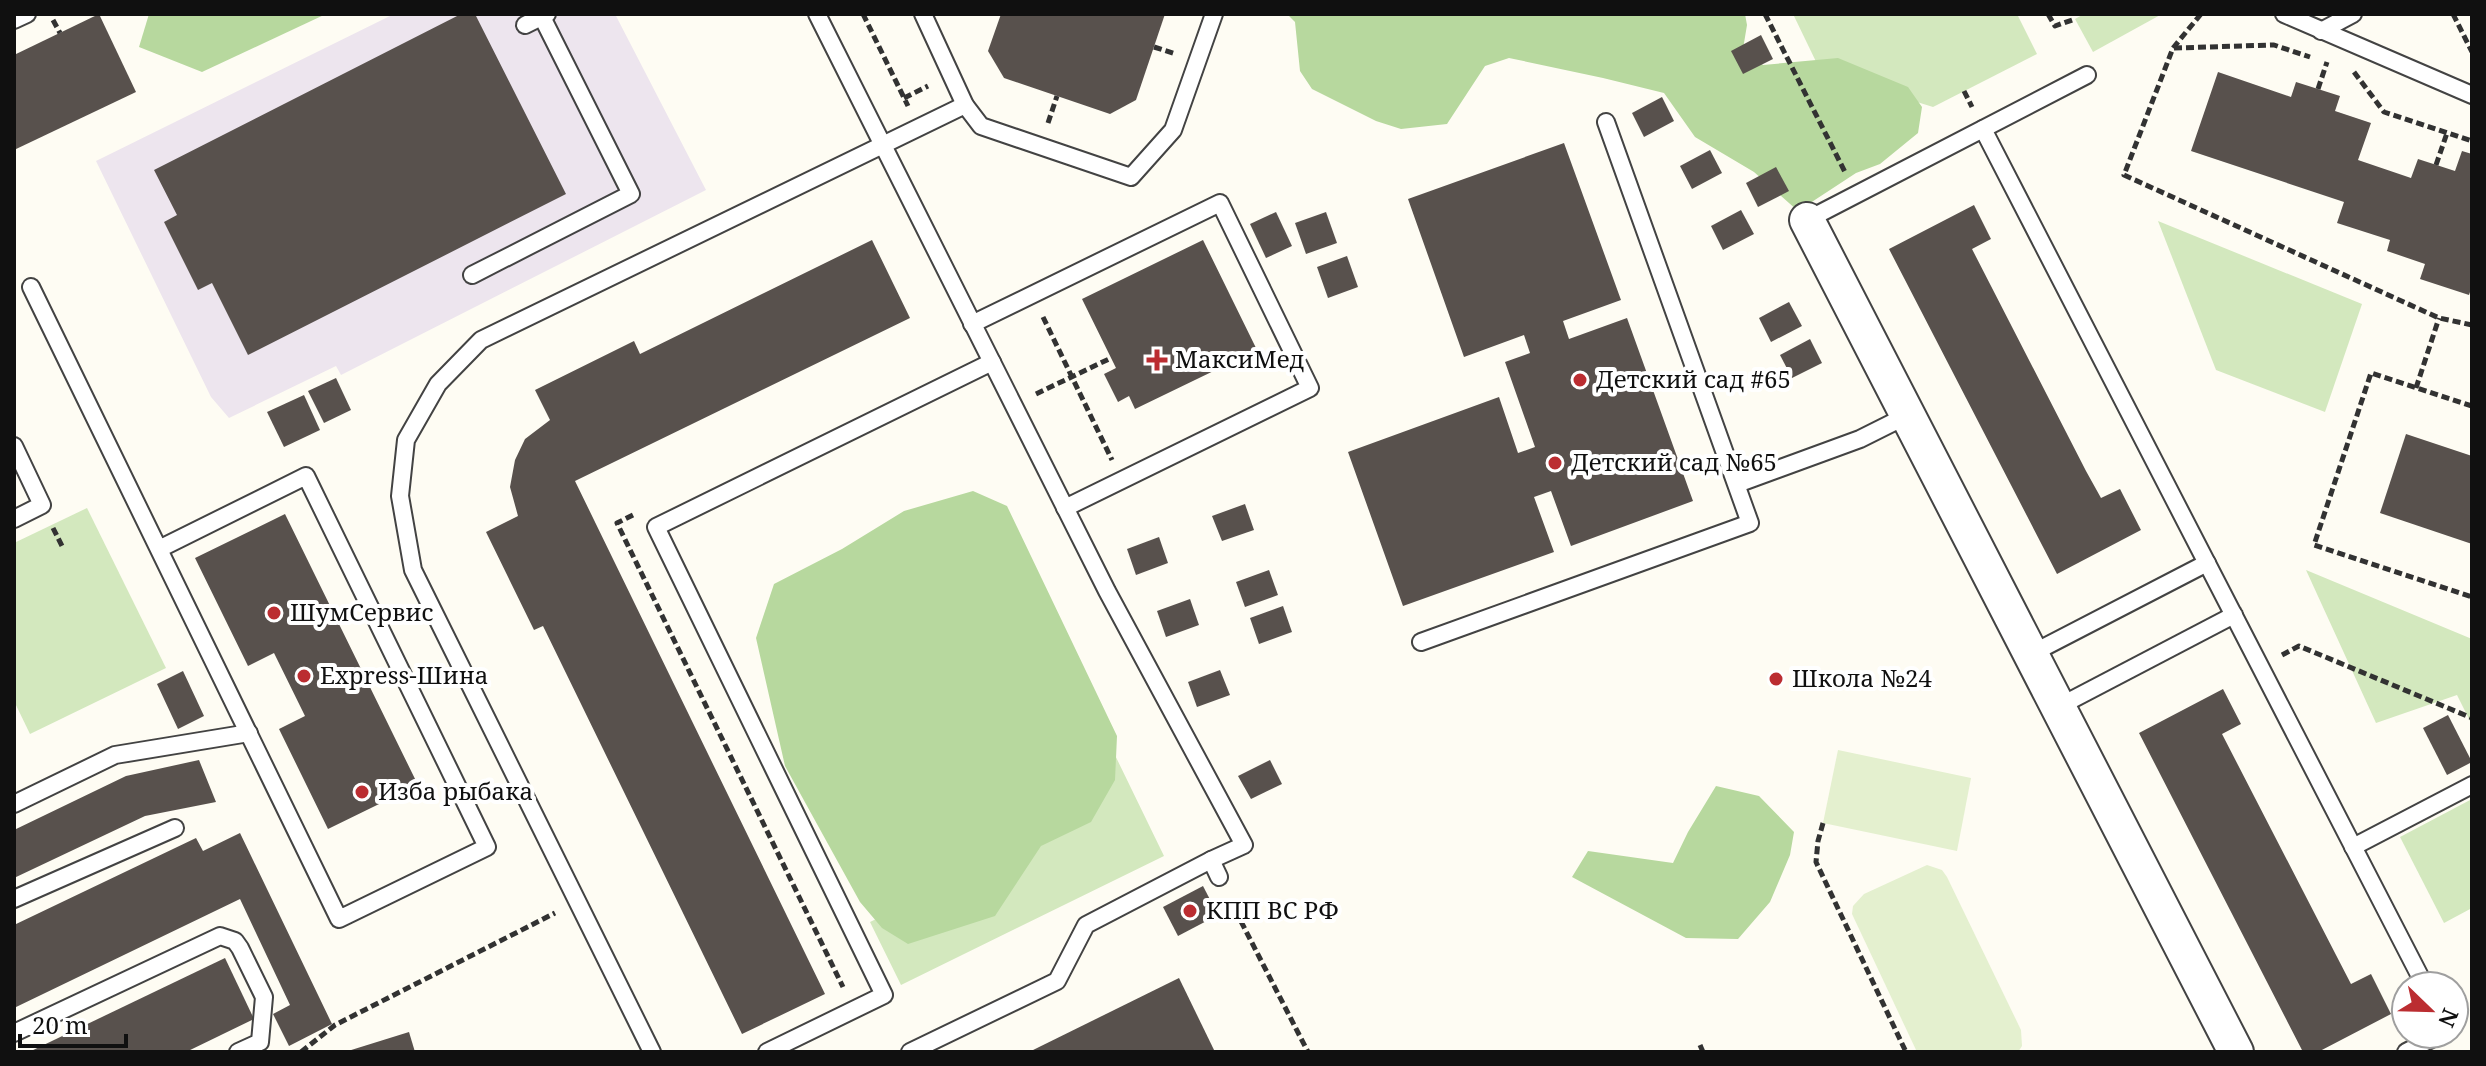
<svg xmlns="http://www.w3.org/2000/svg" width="2486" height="1066" viewBox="0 0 2486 1066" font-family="'Noto Serif',serif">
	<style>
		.industrial { fill: #ede5ee }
		.green { fill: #d3e8be }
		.forest { fill: #b7d89e }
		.pitch { fill: #e4f0cf }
		.building { fill: #58514d }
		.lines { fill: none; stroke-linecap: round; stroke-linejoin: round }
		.lane-casing { stroke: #434343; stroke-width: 20 }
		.street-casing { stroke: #434343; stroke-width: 38 }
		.path { stroke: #323232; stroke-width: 5; stroke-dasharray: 8 4; stroke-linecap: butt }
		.lane { stroke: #fff; stroke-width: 16 }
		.street { stroke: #fff; stroke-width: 34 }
		.poi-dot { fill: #bb2d31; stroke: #fff; stroke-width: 3 }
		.labels { text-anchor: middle; stroke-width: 8; stroke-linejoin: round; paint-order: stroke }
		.poi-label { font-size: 24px; fill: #101010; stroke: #fff; text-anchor: start }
	</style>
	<rect width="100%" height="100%" fill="#fefcf3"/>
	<polygon class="industrial" points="394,14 615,14 706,190 341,375 336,366 229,418 211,397 96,161"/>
	<g class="green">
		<polygon points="1793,14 2017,14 2037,54 1933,107 1821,72"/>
		<polygon points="2084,14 2162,14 2093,52 2075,19"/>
		<polygon points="2158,221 2362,304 2325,412 2216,370"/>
		<polygon points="87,508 166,668 30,734 14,701 14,543"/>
		<polygon points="2306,570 2472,639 2472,725 2457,695 2376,723"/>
		<polygon points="1113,751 1164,856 901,985 870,922 1047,835"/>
		<polygon points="2472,799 2472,908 2444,923 2400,837"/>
	</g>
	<g class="forest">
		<polygon points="149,14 326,14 202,72 139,47"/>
		<polygon points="1287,14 1745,14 1747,25 1743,49 1763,65 1838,58 1908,87 1922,107 1918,133 1880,164 1856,173 1798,211 1754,172 1695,137 1664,93 1603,78 1509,58 1485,66 1447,124 1401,129 1376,121 1312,89 1300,71 1295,22"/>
		<polygon points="973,491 1007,506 1117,736 1115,780 1091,822 1041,846 995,916 908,944 882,928 860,902 785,766 756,638 774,584 842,549 904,511"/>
		<polygon points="1716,786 1759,796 1794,832 1790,855 1770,902 1738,939 1686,938 1572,877 1588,851 1673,863 1688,832"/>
	</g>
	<g class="pitch">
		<polygon points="1838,750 1971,778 1957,851 1823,823"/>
		<polygon points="1927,865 1942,870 1947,877 2021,1030 2022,1046 2018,1052 1917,1052 1852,914 1853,906 1864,894"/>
	</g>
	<g class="building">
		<polygon points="99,14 136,92 14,150 14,55"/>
		<polygon points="461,14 475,14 566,194 248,355 212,283 198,290 164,222 177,215 154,170"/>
		<polygon points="1001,14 1165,14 1136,100 1110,114 1004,78 988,51"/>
		<polygon points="1761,35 1773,59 1743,74 1731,51"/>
		<polygon points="2218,72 2291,97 2296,82 2340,96 2335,111 2371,123 2358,160 2411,178 2418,159 2455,171 2462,151 2472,154 2472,286 2469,295 2420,279 2425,264 2387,251 2390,240 2337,223 2344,202 2191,151"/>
		<polygon points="1662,97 1674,121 1644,137 1632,113"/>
		<polygon points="1564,143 1621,300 1563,321 1569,339 1627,318 1693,501 1571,546 1551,491 1534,497 1554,552 1403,606 1348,452 1499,397 1518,453 1535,447 1505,362 1530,353 1524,335 1464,357 1408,199"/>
		<polygon points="1710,150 1722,173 1692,189 1680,166"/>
		<polygon points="1776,167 1789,191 1758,207 1746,183"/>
		<polygon points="1974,205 1991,239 1972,249 2086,471 2101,498 2120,489 2141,530 2057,574 1889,249"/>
		<polygon points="1741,210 1754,234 1723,250 1711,226"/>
		<polygon points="1276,212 1292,246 1266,258 1250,224"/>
		<polygon points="1326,212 1337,243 1306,254 1295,223"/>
		<polygon points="872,240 910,318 575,481 825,994 742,1034 543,626 534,630 486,532 518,516 510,487 515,460 525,439 550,420 535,390 634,341 640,354"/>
		<polygon points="1203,240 1257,350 1135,409 1129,396 1118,402 1104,374 1116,368 1082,299"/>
		<polygon points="1347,256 1358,287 1328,298 1317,267"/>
		<polygon points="1789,302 1802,326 1771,342 1759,318"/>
		<polygon points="1810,339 1822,363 1792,378 1780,355"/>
		<polygon points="336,378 351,410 324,423 308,391"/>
		<polygon points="304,395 320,430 284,447 267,412"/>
		<polygon points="2406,434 2472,456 2472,544 2380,513"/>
		<polygon points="1245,504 1254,530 1222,541 1212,516"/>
		<polygon points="285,514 418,785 328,829 279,729 305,716 274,653 248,666 195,558"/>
		<polygon points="1159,537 1168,563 1136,575 1127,549"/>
		<polygon points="1269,570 1278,595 1245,607 1236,582"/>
		<polygon points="1190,599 1199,625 1166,637 1157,611"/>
		<polygon points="1283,606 1292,632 1259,644 1250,618"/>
		<polygon points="1220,670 1230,695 1197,707 1188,682"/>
		<polygon points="183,671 204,716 178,729 157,684"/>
		<polygon points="2223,689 2241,724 2222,734 2336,955 2351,984 2371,974 2391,1014 2318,1052 2303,1052 2139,733"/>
		<polygon points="2448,715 2472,762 2447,775 2423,728"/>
		<polygon points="199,760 216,802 145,816 14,878 14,830 126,776"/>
		<polygon points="1270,760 1282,784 1251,799 1238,776"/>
		<polygon points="240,833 332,1024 289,1046 273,1014 290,1005 240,899 14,1008 14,925 196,838 203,851"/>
		<polygon points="1203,886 1218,915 1178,936 1163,907"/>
		<polygon points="225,958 254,1019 186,1052 29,1052"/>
		<polygon points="1179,978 1215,1052 1029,1052"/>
		<polygon points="409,1032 415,1052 349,1052 348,1051"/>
	</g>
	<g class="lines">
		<defs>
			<g id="lane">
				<polyline points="817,14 1107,591 1244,845 1211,860 1219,877"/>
				<polyline points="923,14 965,105 981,126 1131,177 1173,130 1214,14"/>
				<polyline points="2284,14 2472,95"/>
				<polyline points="14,20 27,14"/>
				<polyline points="525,25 547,14"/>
				<polyline points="2321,31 2353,14"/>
				<polyline points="1983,129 2425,986"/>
				<polyline points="1807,220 2087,75"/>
				<polyline points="472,275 631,194 542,17"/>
				<polyline points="31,287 339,919 487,847 306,476 159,549"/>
				<polyline points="972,324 1220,203 1310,388 1065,508"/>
				<polyline points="14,446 42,505 14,519"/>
				<polyline points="1737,484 1860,439 1908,415"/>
				<polyline points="1421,642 1750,523 1606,122"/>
				<polyline points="2031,654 2207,563"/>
				<polyline points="2058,707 2234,615"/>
				<polyline points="14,804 115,755 249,733"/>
				<polyline points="2353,847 2472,785"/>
				<polyline points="14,899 175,828"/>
				<polyline points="14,1033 220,936 235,941 240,948 264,997 260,1042 238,1052"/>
				<polyline points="652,1052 413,570 400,496 406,440 438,384 481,340 965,105"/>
				<polyline points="767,1052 884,995 656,527 992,362"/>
				<polyline points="910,1052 1057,981 1086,925 1211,860"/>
				<polyline points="2406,1052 2441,1034"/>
			</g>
			<polyline id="street" points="1807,220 2236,1052"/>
		</defs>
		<use href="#lane" class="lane-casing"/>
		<use href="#street" class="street-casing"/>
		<g class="path">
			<polyline points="863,14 908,106"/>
			<polyline points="1765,14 1846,174"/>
			<polyline points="2048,14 2055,26 2075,19"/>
			<polyline points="2201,14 2173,48 2124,175 2439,318 2472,325"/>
			<polyline points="2453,14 2472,52"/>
			<polyline points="53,20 60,33"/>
			<polyline points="1154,47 1176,54"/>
			<polyline points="2174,48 2274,45 2310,57"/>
			<polyline points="2354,72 2384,112 2472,141"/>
			<polyline points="2318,89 2327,62"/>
			<polyline points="1964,91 1972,107"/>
			<polyline points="904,98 928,86"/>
			<polyline points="1048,123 1057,96"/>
			<polyline points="2436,165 2447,133"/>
			<polyline points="1043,317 1112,460"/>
			<polyline points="2416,388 2439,318"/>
			<polyline points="1036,394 1111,358"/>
			<polyline points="2472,406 2371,373 2314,545 2472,597"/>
			<polyline points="633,515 617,523 843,987"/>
			<polyline points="53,528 63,548"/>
			<polyline points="2282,655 2299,646 2472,718"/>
			<polyline points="1823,823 1818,841 1816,862 1906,1052"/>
			<polyline points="1230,900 1308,1052"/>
			<polyline points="1700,1045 1703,1052"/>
			<polyline points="301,1052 335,1025 555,913"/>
		</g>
		<use href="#lane" class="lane"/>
		<use href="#street" class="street"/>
	</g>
	<g class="poi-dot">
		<path d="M1153 348h8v8h8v8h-8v8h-8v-8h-8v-8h8z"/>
		<circle cx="1580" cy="380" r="8"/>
		<circle cx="1555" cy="463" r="8"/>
		<circle cx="274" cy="613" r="8"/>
		<circle cx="304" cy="676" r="8"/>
		<circle cx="1776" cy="679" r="8"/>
		<circle cx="362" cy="792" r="8"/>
		<circle cx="1190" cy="911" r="8"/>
	</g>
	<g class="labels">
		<g class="poi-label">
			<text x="1175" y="368">МаксиМед</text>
			<text x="1596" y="388">Детский сад #65</text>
			<text x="1571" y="471">Детский сад №65</text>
			<text x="290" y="621">ШумСервис</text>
			<text x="320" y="684">Express-Шина</text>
			<text x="1792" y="687">Школа №24</text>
			<text x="378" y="800">Изба рыбака</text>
			<text x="1206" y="919">КПП ВС РФ</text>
		</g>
	</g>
	<rect width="2486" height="1066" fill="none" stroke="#101010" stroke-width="32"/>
	<g transform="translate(2430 1010) rotate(113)"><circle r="38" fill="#ffffff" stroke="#9f9f9f" stroke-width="2"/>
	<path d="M0-6L14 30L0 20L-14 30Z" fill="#bb2d31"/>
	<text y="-12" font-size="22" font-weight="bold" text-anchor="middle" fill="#101010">N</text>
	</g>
	<path d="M20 1034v12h106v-12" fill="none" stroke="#101010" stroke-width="4"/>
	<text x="32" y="1034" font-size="24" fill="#101010" stroke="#ffffff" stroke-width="6" paint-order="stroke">20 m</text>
</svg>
